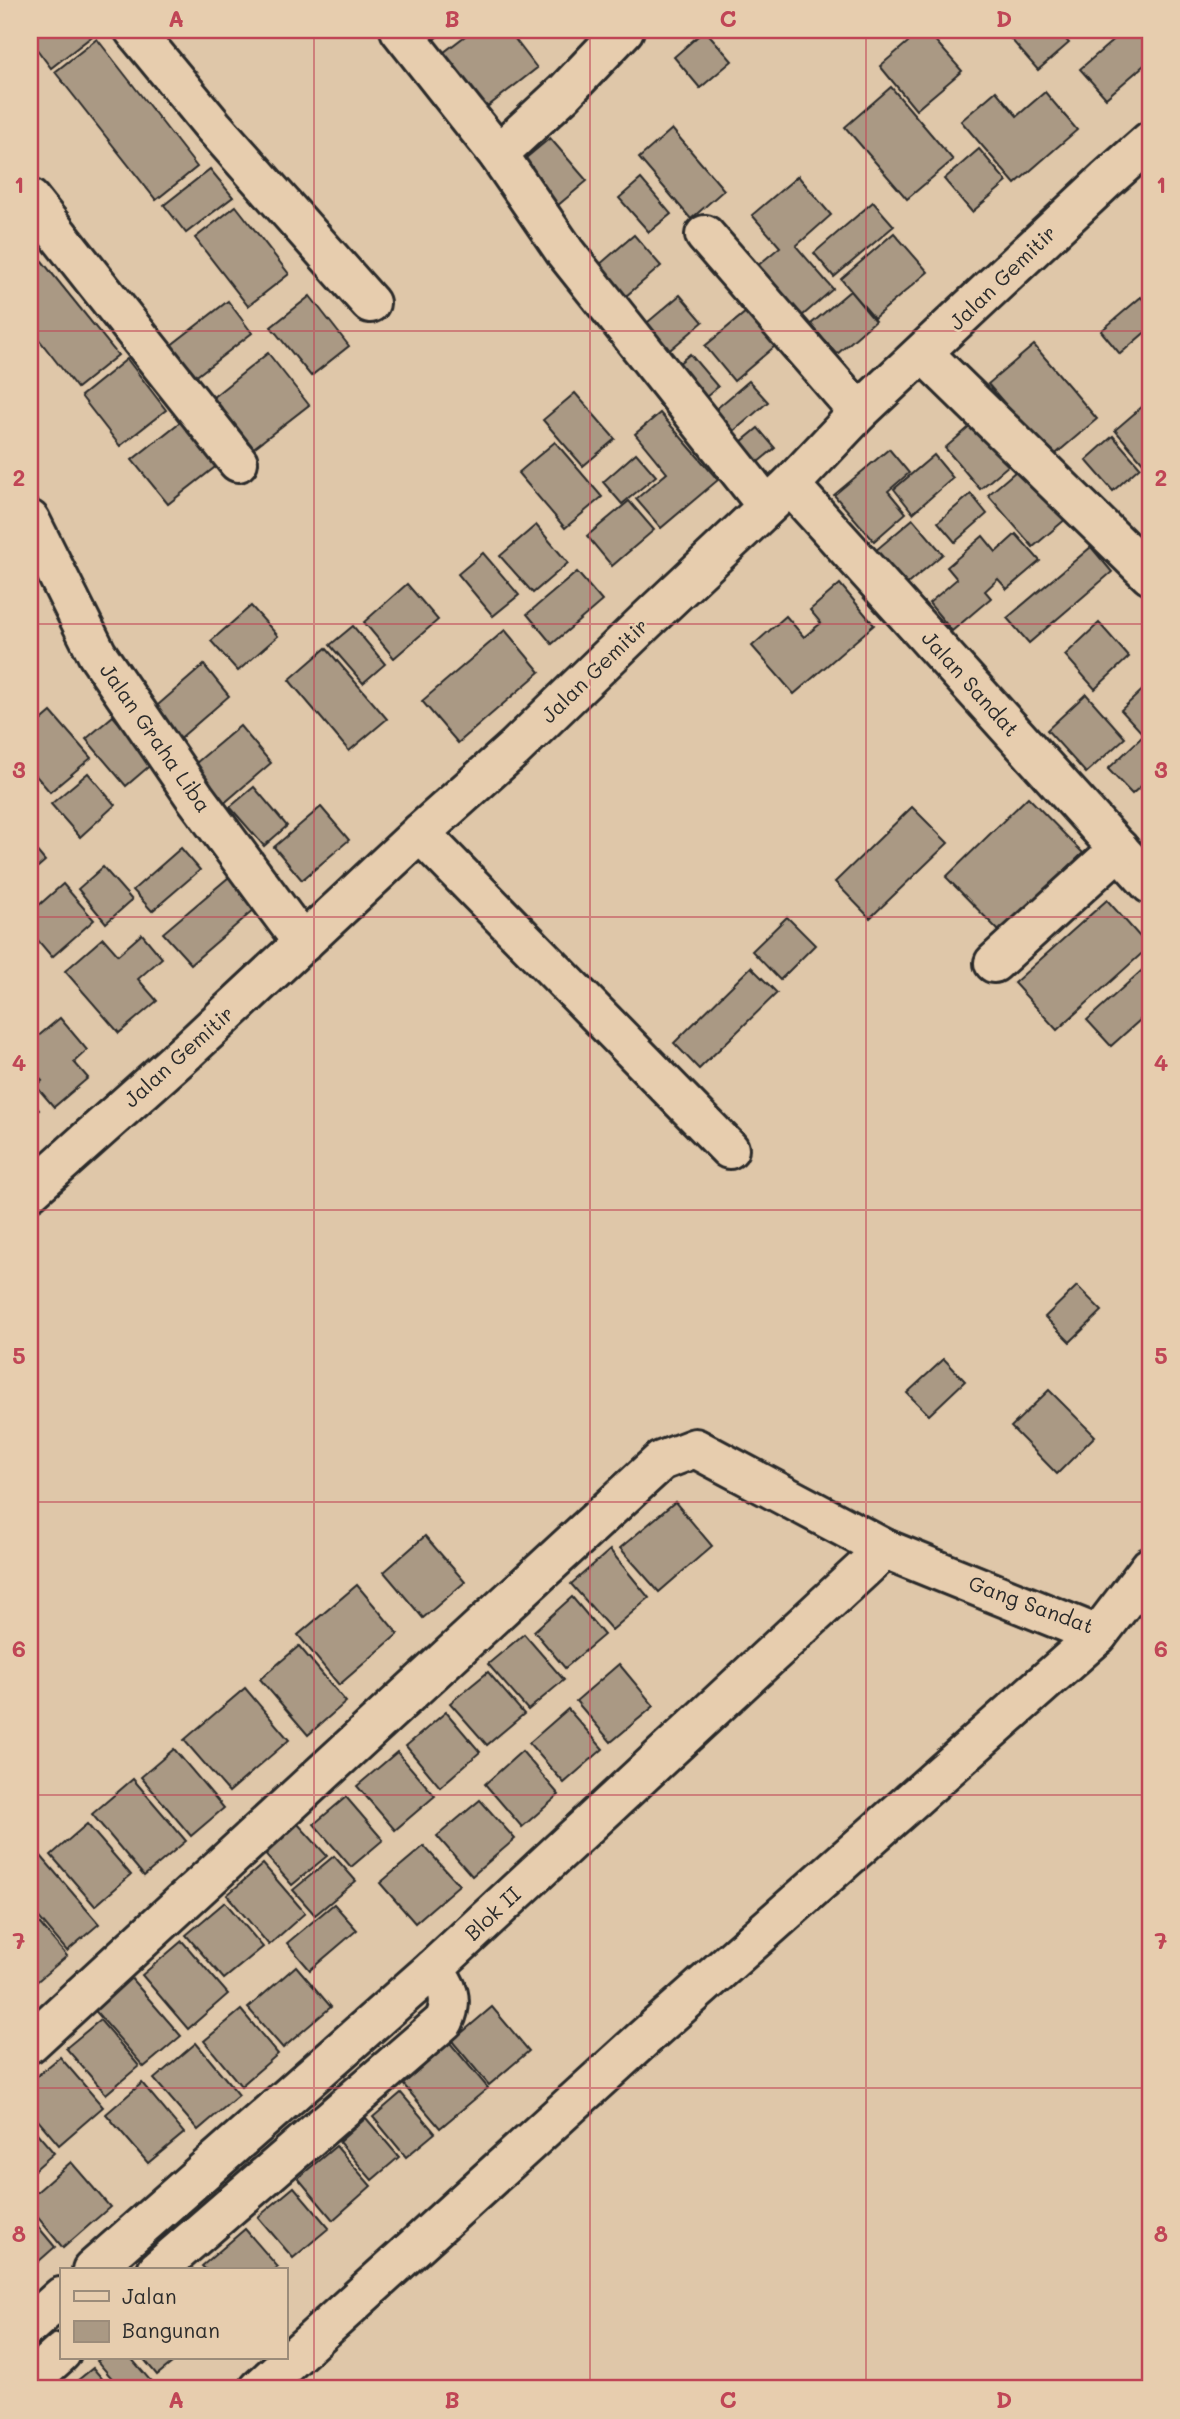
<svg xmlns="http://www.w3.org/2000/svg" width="1180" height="2419" viewBox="0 0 1180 2419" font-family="Mali,sans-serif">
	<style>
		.building { fill: #aa9984; stroke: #2b2b2b; stroke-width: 2 }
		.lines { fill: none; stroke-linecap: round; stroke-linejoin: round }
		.minor-casing { stroke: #2b2b2b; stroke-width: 44 }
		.tertiary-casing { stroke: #2b2b2b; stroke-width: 44 }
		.minor { stroke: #e7cdae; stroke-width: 38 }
		.tertiary { stroke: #e7cdae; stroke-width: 38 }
		.grid { fill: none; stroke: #c04656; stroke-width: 2; stroke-opacity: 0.55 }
		.labels { text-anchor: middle; stroke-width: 5; stroke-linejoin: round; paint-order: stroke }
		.street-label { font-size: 21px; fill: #2b2b2b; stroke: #e7cdae }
		.neatline { fill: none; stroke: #c04656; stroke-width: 2.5 }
		.grid-label { font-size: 23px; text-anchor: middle; font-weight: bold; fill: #c04656 }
	</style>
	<rect width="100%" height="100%" fill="#dfc7a9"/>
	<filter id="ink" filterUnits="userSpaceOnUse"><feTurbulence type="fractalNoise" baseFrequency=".0143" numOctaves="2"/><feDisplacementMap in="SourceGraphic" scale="14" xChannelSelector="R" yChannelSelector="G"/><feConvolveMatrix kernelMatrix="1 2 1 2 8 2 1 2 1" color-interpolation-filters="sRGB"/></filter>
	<g filter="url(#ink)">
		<g class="building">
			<polygon points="30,30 92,30 95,34 51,68 30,40"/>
			<polygon points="416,30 446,30 428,44"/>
			<polygon points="473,30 508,30 537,68 482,111 439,56"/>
			<polygon points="705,30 732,61 700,88 674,57"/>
			<polygon points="922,30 926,30 962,71 916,110 880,66"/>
			<polygon points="1003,30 1057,30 1069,43 1038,70"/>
			<polygon points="1063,30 1079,30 1070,37"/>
			<polygon points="1125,30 1150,30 1150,60 1106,98 1080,69"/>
			<polygon points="97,39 197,167 156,200 55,72"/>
			<polygon points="891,87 953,160 907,199 845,127"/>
			<polygon points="996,91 1017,116 1045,92 1077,130 1015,184 961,121"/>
			<polygon points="672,129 724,190 691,219 639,158"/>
			<polygon points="550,138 587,181 551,211 514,168"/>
			<polygon points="979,149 1007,182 972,212 944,179"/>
			<polygon points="210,169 233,197 186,233 164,205"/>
			<polygon points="798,176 831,215 796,246 833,289 794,323 750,272 780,247 752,215"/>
			<polygon points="641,179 671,214 649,232 619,198"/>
			<polygon points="1150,193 1150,210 1142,201"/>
			<polygon points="873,202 894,226 834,277 814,253"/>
			<polygon points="236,206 289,274 248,306 195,238"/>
			<polygon points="894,233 928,272 874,318 841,279"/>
			<polygon points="634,235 661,266 626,296 599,265"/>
			<polygon points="42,261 118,355 77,388 30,328 30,270"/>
			<polygon points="850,291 875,321 836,355 811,324"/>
			<polygon points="680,295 703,322 665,354 642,327"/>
			<polygon points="310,296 349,346 311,376 271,327"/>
			<polygon points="1141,297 1150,308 1150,328 1120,354 1101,331"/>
			<polygon points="228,301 252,333 194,378 170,346"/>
			<polygon points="752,307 781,341 734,381 705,346"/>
			<polygon points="1034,345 1097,419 1051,458 988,384"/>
			<polygon points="268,353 309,405 242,457 202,406"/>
			<polygon points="690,354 718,387 693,408 665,375"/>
			<polygon points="127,359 166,410 120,446 81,396"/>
			<polygon points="749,381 768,402 728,436 709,415"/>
			<polygon points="575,393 615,439 583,466 543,420"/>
			<polygon points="1150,400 1150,471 1115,430"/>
			<polygon points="660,413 718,480 661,528 636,499 667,473 635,434"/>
			<polygon points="184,419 219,464 168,504 132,460"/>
			<polygon points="973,424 1009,465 980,489 945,448"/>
			<polygon points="758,428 775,448 752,467 735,447"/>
			<polygon points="1113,436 1140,467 1113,491 1086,460"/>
			<polygon points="555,442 602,497 565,528 518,473"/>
			<polygon points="889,449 909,473 888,491 906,513 874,541 834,495"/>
			<polygon points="636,453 656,476 622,504 603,482"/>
			<polygon points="934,455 953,478 913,513 894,489"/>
			<polygon points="1022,466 1067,518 1033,547 988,495"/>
			<polygon points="971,494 987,514 955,542 938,522"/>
			<polygon points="629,501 654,530 612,566 587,536"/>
			<polygon points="913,519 943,554 905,586 875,551"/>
			<polygon points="536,525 568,563 533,593 500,556"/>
			<polygon points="1016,534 1040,561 1007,589 998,579 985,591 991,598 952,631 929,603 957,579 947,567 983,536 996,552"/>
			<polygon points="1091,547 1112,572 1029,643 1007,618"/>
			<polygon points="483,553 519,595 493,616 458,574"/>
			<polygon points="577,572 602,601 552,644 527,614"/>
			<polygon points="407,584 438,620 394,658 364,622"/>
			<polygon points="840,584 874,625 794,694 752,646 786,616 804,637 821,623 810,610"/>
			<polygon points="251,606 278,636 238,671 211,641"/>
			<polygon points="1099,623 1129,657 1095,689 1065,655"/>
			<polygon points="353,626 385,664 363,683 330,645"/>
			<polygon points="505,630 540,672 458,743 422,701"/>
			<polygon points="326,648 387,719 349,751 289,680"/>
			<polygon points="204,665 229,696 177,741 151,711"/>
			<polygon points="1150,683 1150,778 1132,794 1108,769 1144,735 1121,710"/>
			<polygon points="1086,694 1125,738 1086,773 1047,730"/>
			<polygon points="51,712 91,758 50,792 30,769 30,730"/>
			<polygon points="113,716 153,763 126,786 86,739"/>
			<polygon points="240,726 271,763 222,805 190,768"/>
			<polygon points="88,773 115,805 80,837 51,804"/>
			<polygon points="254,787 287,826 264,846 230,807"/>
			<polygon points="1028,797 1083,853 1001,933 946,877"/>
			<polygon points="321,807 349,840 302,880 274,847"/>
			<polygon points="912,807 948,843 870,918 835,882"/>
			<polygon points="30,843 45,861 30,874"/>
			<polygon points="181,848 200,870 152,911 133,890"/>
			<polygon points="103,867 132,900 106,923 78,889"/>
			<polygon points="235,872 262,903 191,964 163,933"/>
			<polygon points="63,884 94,920 52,957 30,931 30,913"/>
			<polygon points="1107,900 1149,947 1057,1030 1014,983"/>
			<polygon points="787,917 815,945 780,980 752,951"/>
			<polygon points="142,934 162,958 138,979 157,1001 119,1033 65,971 103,938 118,955"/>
			<polygon points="1150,963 1150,1011 1111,1046 1087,1020"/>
			<polygon points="751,967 777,993 699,1069 674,1043"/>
			<polygon points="60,1018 87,1050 74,1062 88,1078 54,1107 36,1086 42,1081 30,1067 30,1043"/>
			<polygon points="30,1100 39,1110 30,1119"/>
			<polygon points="1077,1286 1102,1311 1070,1342 1045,1317"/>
			<polygon points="944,1359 965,1381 929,1415 907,1393"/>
			<polygon points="1049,1390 1095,1436 1057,1474 1011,1427"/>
			<polygon points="675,1502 712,1546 659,1592 620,1548"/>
			<polygon points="425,1536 465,1582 423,1618 384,1572"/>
			<polygon points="610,1550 649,1598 612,1630 571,1584"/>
			<polygon points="357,1585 398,1634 339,1685 298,1635"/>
			<polygon points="572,1597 604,1635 565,1668 534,1631"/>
			<polygon points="524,1634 564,1680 528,1710 488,1664"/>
			<polygon points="299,1646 346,1702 308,1735 260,1679"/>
			<polygon points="619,1664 654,1706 611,1742 576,1701"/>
			<polygon points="488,1672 524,1714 487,1745 450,1703"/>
			<polygon points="245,1688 289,1740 229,1792 184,1740"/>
			<polygon points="568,1709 603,1749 564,1783 529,1743"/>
			<polygon points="446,1712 480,1752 440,1787 406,1746"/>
			<polygon points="174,1749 224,1808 191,1836 141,1777"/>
			<polygon points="522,1751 559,1795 522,1827 485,1784"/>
			<polygon points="397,1752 435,1796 395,1830 357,1786"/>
			<polygon points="133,1779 186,1841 144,1876 92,1814"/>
			<polygon points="346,1797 383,1840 351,1867 314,1824"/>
			<polygon points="480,1800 515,1839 472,1876 437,1836"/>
			<polygon points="297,1823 327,1856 292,1885 263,1852"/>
			<polygon points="87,1824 131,1875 95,1906 51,1855"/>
			<polygon points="424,1846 459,1885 415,1923 380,1883"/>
			<polygon points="41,1856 99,1924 67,1951 30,1907 30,1866"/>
			<polygon points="334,1856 356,1881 315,1915 293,1890"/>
			<polygon points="263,1864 305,1913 269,1945 227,1895"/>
			<polygon points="225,1902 263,1947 224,1979 186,1935"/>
			<polygon points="334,1904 357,1930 310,1970 287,1943"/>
			<polygon points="30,1912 67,1956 33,1985 30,1982"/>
			<polygon points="182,1941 228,1994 188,2029 142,1975"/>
			<polygon points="296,1966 331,2007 283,2048 248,2008"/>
			<polygon points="129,1976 181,2036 144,2067 92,2007"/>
			<polygon points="492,2007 529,2051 489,2085 452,2041"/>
			<polygon points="241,2010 278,2054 241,2086 204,2041"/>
			<polygon points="100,2020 139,2066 106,2094 66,2048"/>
			<polygon points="196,2043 239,2095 198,2130 154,2079"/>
			<polygon points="450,2043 488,2088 440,2128 403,2084"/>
			<polygon points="60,2057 103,2107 59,2145 30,2111 30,2082"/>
			<polygon points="142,2083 184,2133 148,2163 106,2114"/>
			<polygon points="401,2093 435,2133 406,2157 373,2117"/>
			<polygon points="366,2118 399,2157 372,2180 339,2142"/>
			<polygon points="30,2125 54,2153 30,2174"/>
			<polygon points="336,2146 371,2186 333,2220 298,2178"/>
			<polygon points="71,2162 110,2207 63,2248 30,2208 30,2198"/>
			<polygon points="294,2187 329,2228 293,2258 258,2217"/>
			<polygon points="30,2217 55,2247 30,2269"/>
			<polygon points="245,2229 278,2267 274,2270 206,2270 202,2266"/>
			<polygon points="101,2358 131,2358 155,2386 151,2389 121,2389 97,2361"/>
			<polygon points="143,2358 178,2358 157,2375"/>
			<polygon points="93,2368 111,2389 67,2389"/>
		</g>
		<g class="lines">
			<defs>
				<g id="minor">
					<polyline points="134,30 213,126 370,303"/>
					<polyline points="400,30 498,154 565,252 767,506"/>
					<polyline points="498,154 564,93 624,30"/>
					<polyline points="30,199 238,462"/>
					<polyline points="705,235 859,412"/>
					<polyline points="923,353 1150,575"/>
					<polyline points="790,485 1150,884"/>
					<polyline points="30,520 97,654 195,797 303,943"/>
					<polyline points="420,833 729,1149"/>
					<polyline points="994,963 1119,849"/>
					<polyline points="30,2043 661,1461 695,1448 885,1549 1098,1635 1150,1567"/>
					<polyline points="92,2270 433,1969 885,1549"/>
					<path d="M157,2270L444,2021C454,2000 448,1986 433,1969"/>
					<polyline points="30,2325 61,2297"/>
					<polyline points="30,2381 61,2353"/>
					<polyline points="259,2389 644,2038 1098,1635"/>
				</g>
				<polyline id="tertiary" points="30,1191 187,1051 420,833 514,749 646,621 790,485 859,412 1106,180 1150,141"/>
			</defs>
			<use href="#minor" class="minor-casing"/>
			<use href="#tertiary" class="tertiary-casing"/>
			<use href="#minor" class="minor"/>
			<use href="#tertiary" class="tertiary"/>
		</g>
	</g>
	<path class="grid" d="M314,30V2389M590,30V2389M866,30V2389M30,331H1150M30,624H1150M30,917H1150M30,1210H1150M30,1502H1150M30,1795H1150M30,2088H1150"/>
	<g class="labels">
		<g class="street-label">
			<text transform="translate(1003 278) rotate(-44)" y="7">Jalan Gemitir</text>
			<text transform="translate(595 671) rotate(-44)" y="7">Jalan Gemitir</text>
			<text transform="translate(970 684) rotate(48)" y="7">Jalan Sandat</text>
			<text transform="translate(155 738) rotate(55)" y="7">Jalan Graha Liba</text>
			<text transform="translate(179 1057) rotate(-42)" y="7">Jalan Gemitir</text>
			<text transform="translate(1031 1605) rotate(20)" y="7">Gang Sandat</text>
			<text transform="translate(493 1914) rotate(-43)" y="7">Blok II</text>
		</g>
	</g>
	<rect width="1180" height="2419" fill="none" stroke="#e7cdae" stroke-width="77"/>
	<rect x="60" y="2268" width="228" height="91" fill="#e7cdae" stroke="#9c8c7a" stroke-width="2"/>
	<rect x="74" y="2291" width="35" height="10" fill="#e7cdae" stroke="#9c8c7a" stroke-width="2"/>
	<text x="122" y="2304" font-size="21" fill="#2b2b2b">Jalan</text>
	<rect x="74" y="2321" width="35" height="21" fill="#aa9984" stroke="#9c8c7a" stroke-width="2"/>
	<text x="122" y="2338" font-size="21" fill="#2b2b2b">Bangunan</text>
	<rect x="38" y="38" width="1104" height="2342" class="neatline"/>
	<g class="grid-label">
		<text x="176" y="27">A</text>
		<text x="452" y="27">B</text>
		<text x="728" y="27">C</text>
		<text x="1004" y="27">D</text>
		<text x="19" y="193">1</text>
		<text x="1161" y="193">1</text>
		<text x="19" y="486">2</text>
		<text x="1161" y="486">2</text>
		<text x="19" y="778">3</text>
		<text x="1161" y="778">3</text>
		<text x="19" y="1071">4</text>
		<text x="1161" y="1071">4</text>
		<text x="19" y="1364">5</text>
		<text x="1161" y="1364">5</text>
		<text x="19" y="1657">6</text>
		<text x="1161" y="1657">6</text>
		<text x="19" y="1949">7</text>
		<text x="1161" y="1949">7</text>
		<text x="19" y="2242">8</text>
		<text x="1161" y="2242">8</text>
		<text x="176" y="2408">A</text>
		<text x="452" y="2408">B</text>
		<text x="728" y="2408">C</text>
		<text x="1004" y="2408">D</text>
	</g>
</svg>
